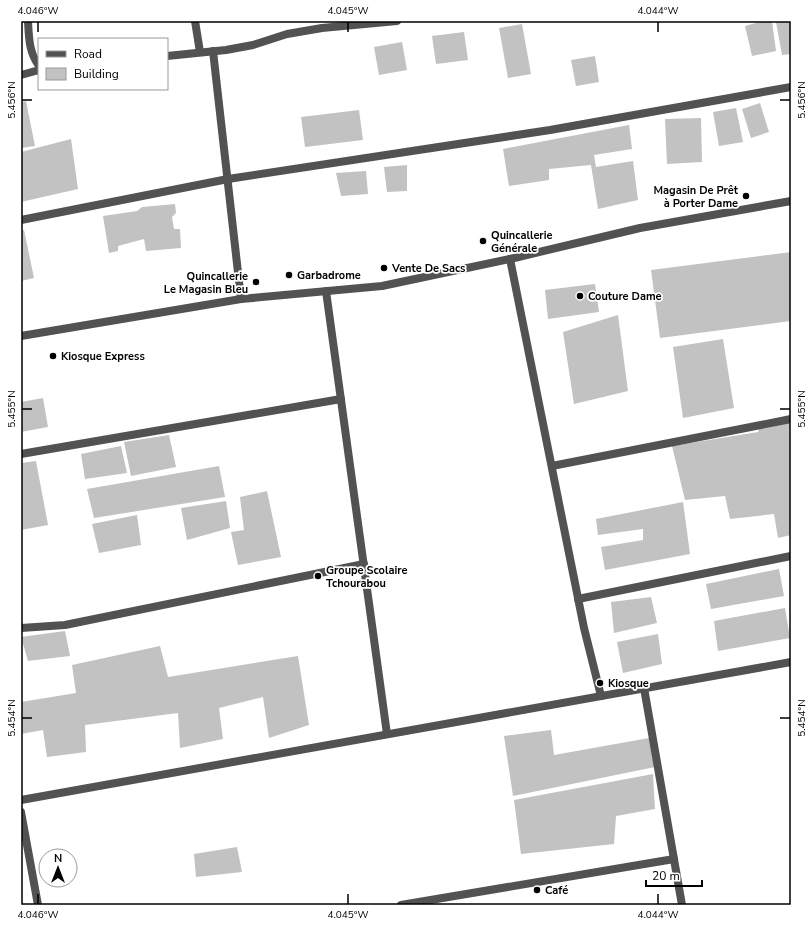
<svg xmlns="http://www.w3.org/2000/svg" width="812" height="926" viewBox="0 0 812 926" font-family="'Nunito Sans',sans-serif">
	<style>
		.building { fill: #c2c2c2 }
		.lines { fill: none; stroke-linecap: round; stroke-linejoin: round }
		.minor { stroke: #525252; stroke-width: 8 }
		.ticks { fill: none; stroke: #000; stroke-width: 1.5 }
		.poi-dot { fill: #000; stroke: #fff; stroke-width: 1.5 }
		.labels { text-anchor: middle; stroke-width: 3.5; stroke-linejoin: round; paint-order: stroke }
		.poi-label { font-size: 11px; font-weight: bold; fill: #000; stroke: #fff; text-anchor: start }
		.neatline { fill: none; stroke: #000; stroke-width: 1.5 }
		.ticks-label { font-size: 10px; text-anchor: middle; fill: #000 }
	</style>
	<rect width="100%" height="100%" fill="#fff"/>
	<g class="building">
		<polygon points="763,21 772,21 776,51 752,56 745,26"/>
		<polygon points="781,21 791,21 791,54 782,55 776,22"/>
		<polygon points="522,24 531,74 508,78 499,28"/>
		<polygon points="464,32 468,60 436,64 432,36"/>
		<polygon points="402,42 407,70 379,75 374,47"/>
		<polygon points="595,56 599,82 576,86 571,60"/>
		<polygon points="26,101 35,146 21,148 21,102"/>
		<polygon points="760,103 769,132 751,138 742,109"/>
		<polygon points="736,108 743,142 719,146 713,112"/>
		<polygon points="359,110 363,140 305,147 301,117"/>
		<polygon points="701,118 702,162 667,164 665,119"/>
		<polygon points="629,125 632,149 594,155 596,167 633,161 638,200 598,209 591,165 549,169 549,180 509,186 503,149"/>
		<polygon points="71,139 78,189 21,202 21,152"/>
		<polygon points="407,165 407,191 387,192 384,167"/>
		<polygon points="366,171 368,194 341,196 336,173"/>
		<polygon points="175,204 176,213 172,217 174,229 180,229 181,248 146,251 144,239 118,246 118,251 109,253 103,216 137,211 142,207"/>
		<polygon points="24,230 34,278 21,281 21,231"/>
		<polygon points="791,252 791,321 660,338 651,270"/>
		<polygon points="595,284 599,312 548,319 545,290"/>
		<polygon points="618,315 628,391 574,404 563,332"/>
		<polygon points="723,339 734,408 683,418 673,347"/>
		<polygon points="43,398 48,427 21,432 21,402"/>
		<polygon points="791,422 791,535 778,538 774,514 730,519 725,496 685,500 672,446 758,432 759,429"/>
		<polygon points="169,435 176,467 131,476 124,442"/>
		<polygon points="121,446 127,473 85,479 81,454"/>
		<polygon points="36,461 48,525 21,530 21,463"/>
		<polygon points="219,466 225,497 94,518 87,489"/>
		<polygon points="267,491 281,557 238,565 231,532 244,530 240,497"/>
		<polygon points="226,501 230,528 187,540 181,508"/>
		<polygon points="683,502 690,554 605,570 601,547 643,540 643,529 598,535 596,519"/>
		<polygon points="137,515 141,545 99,553 92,524"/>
		<polygon points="779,569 784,596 711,609 706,584"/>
		<polygon points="651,597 657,623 614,633 611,602"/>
		<polygon points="785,608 790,638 718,651 714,621"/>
		<polygon points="65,631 70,656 28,661 21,637"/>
		<polygon points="658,634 662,664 623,673 617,642"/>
		<polygon points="160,646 168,677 298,656 309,725 269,738 263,697 219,708 223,739 180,748 178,713 85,725 86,752 47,757 43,730 21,734 21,702 76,693 72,665"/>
		<polygon points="551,730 554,755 649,738 655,767 513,796 504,736"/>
		<polygon points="653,774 655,809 616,816 614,844 521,854 514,800"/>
		<polygon points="237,847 242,872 196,877 194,854"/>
	</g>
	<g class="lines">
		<g class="minor">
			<path d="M28,21C29,39 29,52 39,66"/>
			<polyline points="195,21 200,52"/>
			<polyline points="213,51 241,299"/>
			<polyline points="167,56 226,50 253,45 287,34 322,28 397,21"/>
			<polyline points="21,75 39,70"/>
			<polyline points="21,220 228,179 550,130 791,87"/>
			<polyline points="510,259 584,628 601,696"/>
			<polyline points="326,291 387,734"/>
			<polyline points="21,336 241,299 382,286 510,259 640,228 791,201"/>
			<polyline points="21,454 341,399"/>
			<polyline points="552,466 791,419"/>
			<polyline points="578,599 791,556"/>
			<polyline points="21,628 65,625 364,564"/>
			<polyline points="644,688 682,905"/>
			<polyline points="21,800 791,662"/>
			<polyline points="21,812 38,905"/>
			<polyline points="401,905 674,859"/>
		</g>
	</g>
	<path class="ticks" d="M38,22V32M348,22V32M658,22V32M22,100H32M780,100H790M22,409H32M780,409H790M22,718H32M780,718H790M38,894V904M348,894V904M658,894V904"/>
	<g class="poi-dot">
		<circle cx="746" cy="196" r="4"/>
		<circle cx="483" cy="241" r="4"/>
		<circle cx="384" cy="268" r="4"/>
		<circle cx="289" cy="275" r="4"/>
		<circle cx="256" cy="282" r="4"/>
		<circle cx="580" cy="296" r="4"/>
		<circle cx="53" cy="356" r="4"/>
		<circle cx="318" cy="576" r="4"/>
		<circle cx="600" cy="683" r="4"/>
		<circle cx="537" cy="890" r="4"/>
	</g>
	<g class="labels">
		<g class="poi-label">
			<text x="738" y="194" text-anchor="end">Magasin De Prêt<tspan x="738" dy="13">à Porter Dame</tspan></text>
			<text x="491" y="239">Quincallerie<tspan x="491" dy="13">Générale</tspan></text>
			<text x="392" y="272">Vente De Sacs</text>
			<text x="297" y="279">Garbadrome</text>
			<text x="248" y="280" text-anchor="end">Quincallerie<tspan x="248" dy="13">Le Magasin Bleu</tspan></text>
			<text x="588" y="300">Couture Dame</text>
			<text x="61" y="360">Kiosque Express</text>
			<text x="326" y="574">Groupe Scolaire<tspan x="326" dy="13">Tchourabou</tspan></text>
			<text x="608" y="687">Kiosque</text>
			<text x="545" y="894">Café</text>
		</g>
	</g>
	<rect width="812" height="926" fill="none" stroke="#ffffff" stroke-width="44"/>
	<rect x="38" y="38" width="130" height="52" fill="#ffffff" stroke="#999999"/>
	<rect x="46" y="51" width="20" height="6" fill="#525252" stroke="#999999"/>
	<text x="74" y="58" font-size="12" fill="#000000">Road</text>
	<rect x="46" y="68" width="20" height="12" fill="#c2c2c2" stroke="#999999"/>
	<text x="74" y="78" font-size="12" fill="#000000">Building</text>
	<g transform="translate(58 868)"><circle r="19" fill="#ffffff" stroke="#999999"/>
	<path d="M0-3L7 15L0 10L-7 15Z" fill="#000000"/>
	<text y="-6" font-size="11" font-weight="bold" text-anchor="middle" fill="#000000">N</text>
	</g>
	<path d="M646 880v6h56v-6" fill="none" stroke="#000000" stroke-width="2"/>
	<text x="652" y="880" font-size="12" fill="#000000" stroke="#ffffff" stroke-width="3" paint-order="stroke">20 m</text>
	<rect x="22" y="22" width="768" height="882" class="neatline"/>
	<g class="ticks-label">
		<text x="38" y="14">4.046°W</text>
		<text x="348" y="14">4.045°W</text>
		<text x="658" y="14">4.044°W</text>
		<text transform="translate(11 100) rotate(-90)" y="4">5.456°N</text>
		<text transform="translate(801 100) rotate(-90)" y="4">5.456°N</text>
		<text transform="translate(11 409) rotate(-90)" y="4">5.455°N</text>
		<text transform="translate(801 409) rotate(-90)" y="4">5.455°N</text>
		<text transform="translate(11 718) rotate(-90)" y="4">5.454°N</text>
		<text transform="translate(801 718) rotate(-90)" y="4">5.454°N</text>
		<text x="38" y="918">4.046°W</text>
		<text x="348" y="918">4.045°W</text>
		<text x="658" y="918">4.044°W</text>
	</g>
</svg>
